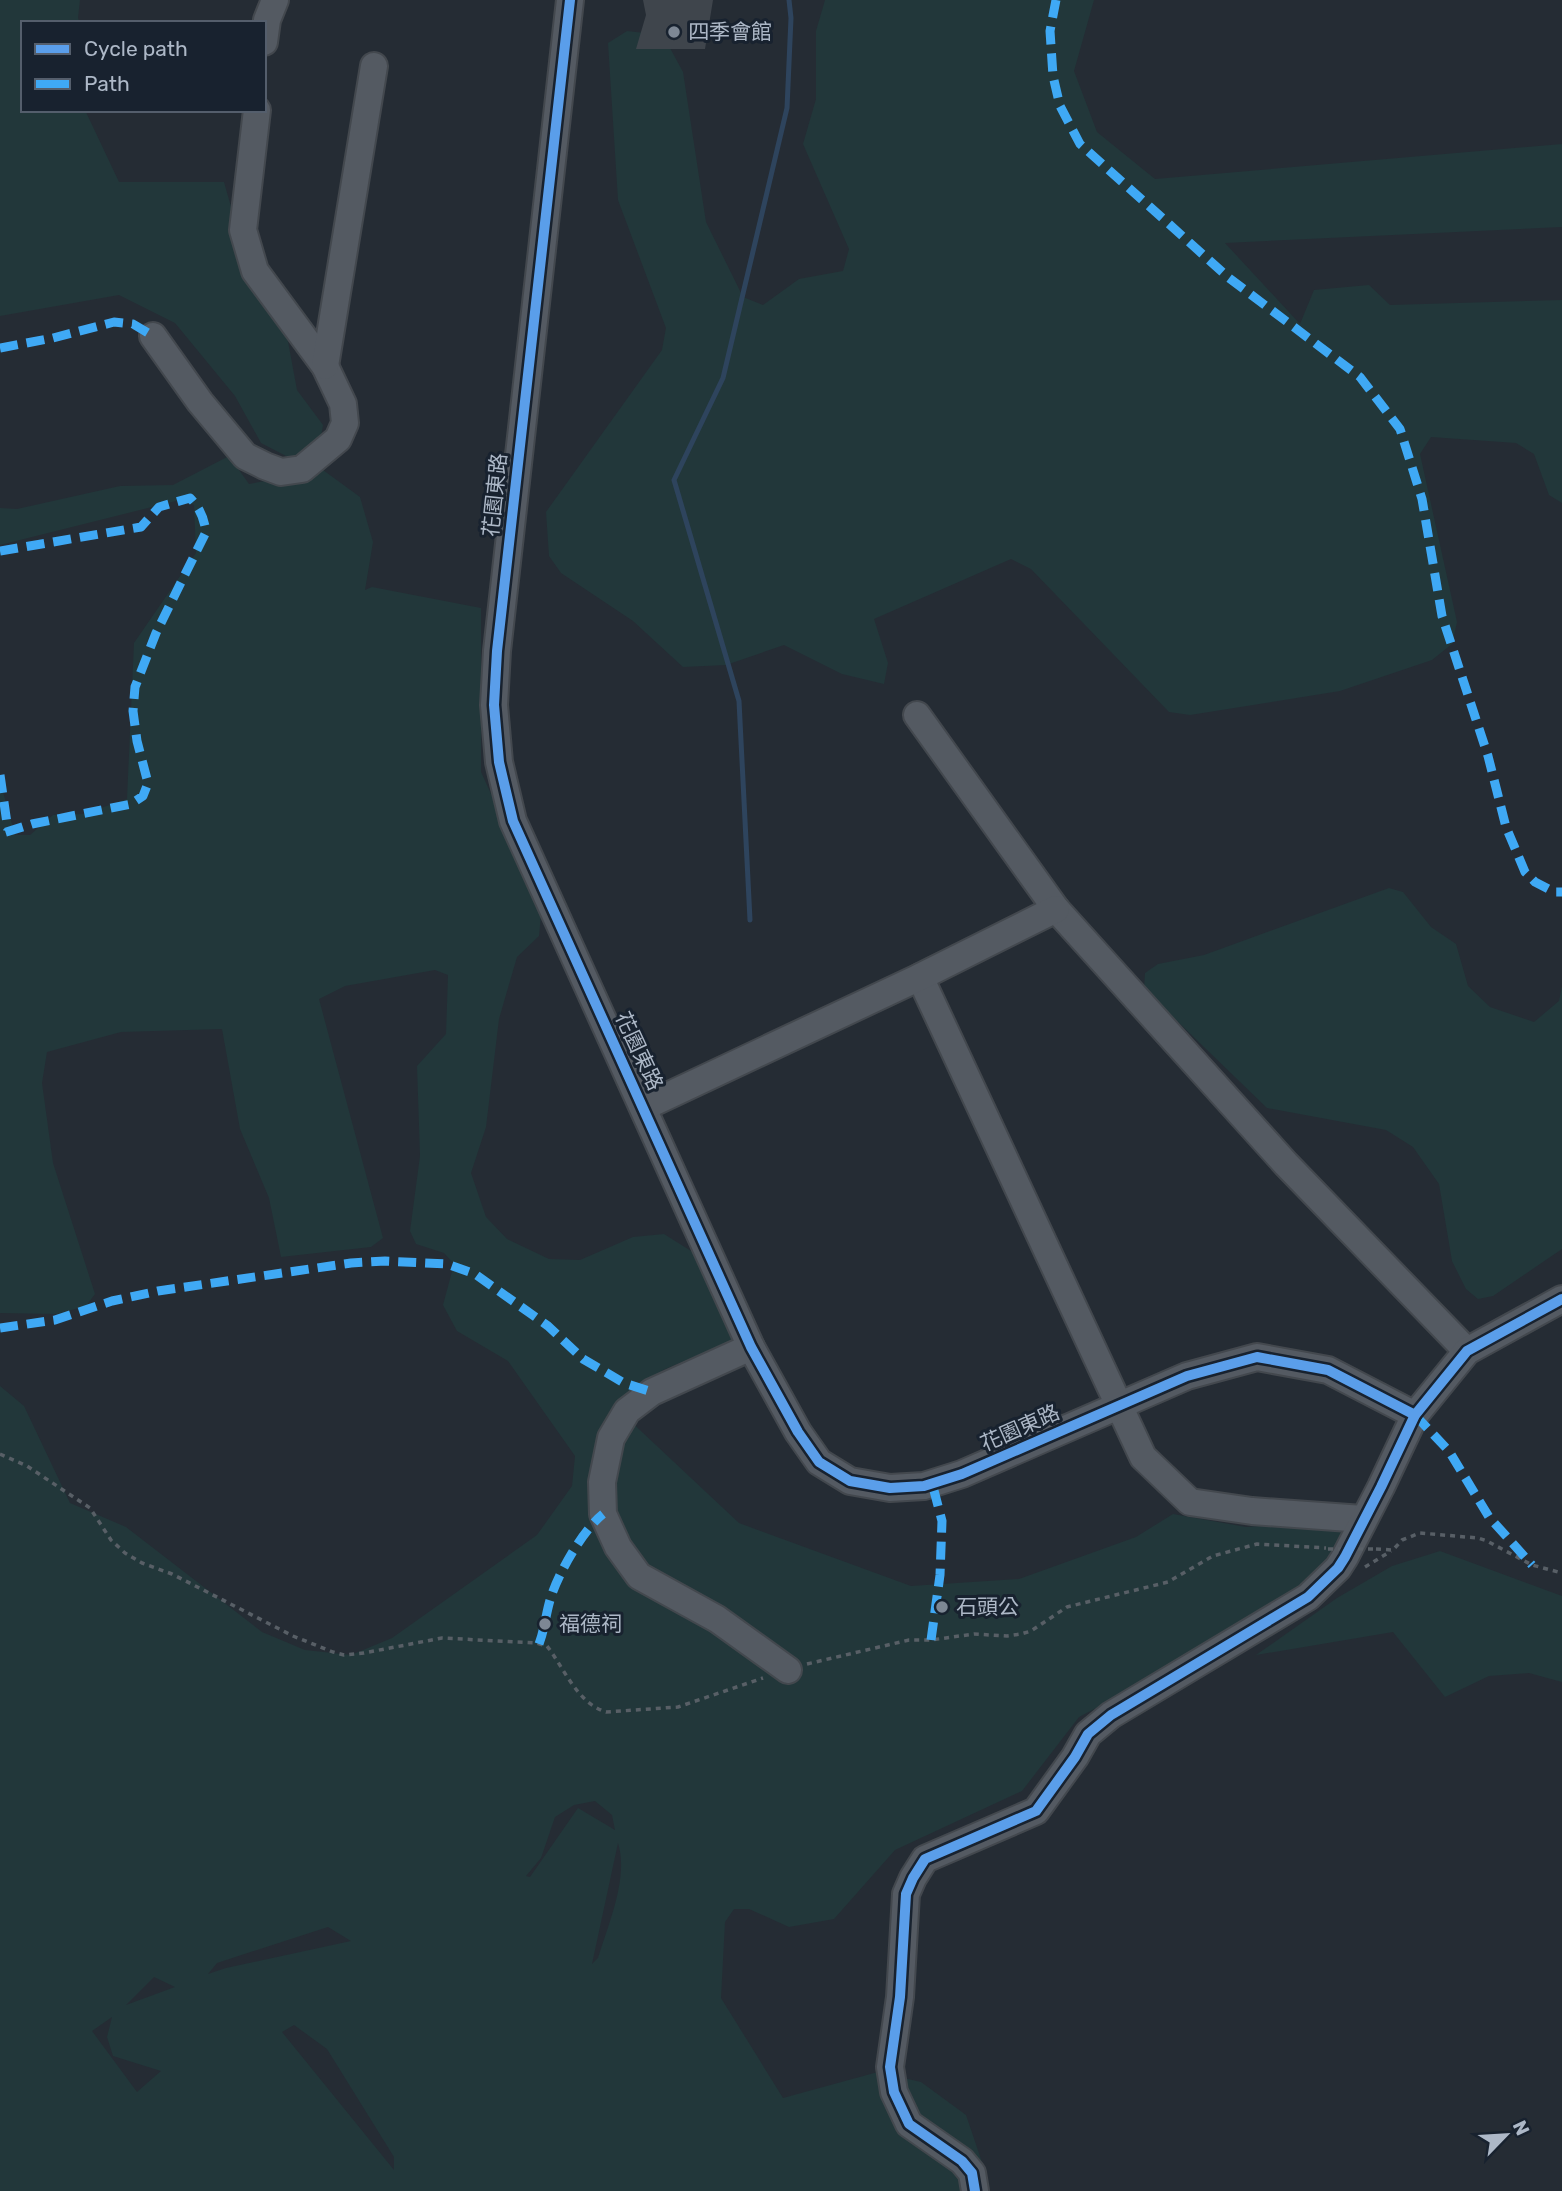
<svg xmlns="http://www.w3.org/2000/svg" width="1562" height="2191" viewBox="0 0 1562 2191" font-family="Rubik,'Noto Sans TC',sans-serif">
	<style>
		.green { fill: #22373a; fill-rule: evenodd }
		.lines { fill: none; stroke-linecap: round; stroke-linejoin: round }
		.stream { stroke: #2e445d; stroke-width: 5 }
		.building { fill: #3f454c }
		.minor-casing { stroke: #43484e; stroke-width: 30 }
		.path { stroke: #585f66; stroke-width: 3.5; stroke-dasharray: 5 5; stroke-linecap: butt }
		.minor { stroke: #545a62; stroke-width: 26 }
		.path-bridge { stroke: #585f66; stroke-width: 3.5; stroke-dasharray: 5 5; stroke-linecap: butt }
		.quiet { stroke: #3fa9f5; stroke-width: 9; stroke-dasharray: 18 9; stroke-linecap: butt }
		.cycleway-casing { stroke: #18222f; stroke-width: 15 }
		.cycleway { stroke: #5a9eea; stroke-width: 10 }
		.poi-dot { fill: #7d8794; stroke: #18222f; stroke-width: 2.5 }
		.labels { text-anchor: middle; stroke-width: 6; stroke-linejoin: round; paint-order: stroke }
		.poi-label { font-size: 21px; fill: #adb8c7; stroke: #18222f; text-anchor: start }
		.street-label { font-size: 21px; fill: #adb8c7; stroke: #18222f }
	</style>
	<rect width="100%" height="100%" fill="#252c34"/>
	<g class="green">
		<polygon points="0,0 80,0 78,18 80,23 23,23 23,110 85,110 119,182 224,182 245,256 287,336 297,390 323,425 319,447 290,458 261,443 235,396 175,323 119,295 0,316"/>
		<polygon points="825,0 1094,0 1074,71 1097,132 1155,179 1562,144 1562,227 1225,243 1300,324 1314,290 1369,285 1390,305 1562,300 1562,503 1549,495 1534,454 1516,443 1431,437 1420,454 1457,622 1452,644 1432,660 1340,691 1190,715 1169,712 1031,569 1011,559 874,619 888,663 884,684 842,674 784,645 726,665 683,667 633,621 561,573 549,556 546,512 662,350 666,328 618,200 608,43 627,31 663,35 683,72 706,222 743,297 763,305 799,279 843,271 849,249 803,144 816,99 816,31"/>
		<path d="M229,456L249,484L323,470L360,497L373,542L365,590L372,587L481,608V772L542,905L539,936L517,957L499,1019L486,1127L471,1173L486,1217L507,1239L549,1259L580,1260L633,1237L664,1234L715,1266L734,1340L663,1370L628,1401L626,1417L739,1523L911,1586L1019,1579L1136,1537L1173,1514L1246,1527L1321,1522L1351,1530L1353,1545L1269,1617L1079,1717L1022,1791L895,1850L834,1919L789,1927L749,1909H734L725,1922L721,1998L783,2098L878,2072L921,2082L966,2115L987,2177L973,2191H0V1386L24,1406L70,1503L126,1527L262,1632L305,1650L351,1655L392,1638L537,1535L572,1486L575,1456L508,1361L457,1331L443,1305L454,1264L444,1253L416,1244L410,1231L420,1156L417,1066L446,1034L448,975L435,970L345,986L319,999L383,1238L371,1247L281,1257L269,1198L240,1129L222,1029L121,1032L47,1052L42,1083L53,1163L95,1294L86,1306L57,1314L0,1313V781L15,835H30L53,815L83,814L127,799L134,643L196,553L194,505L180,500L0,545V508L17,509L120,486L173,485ZM595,1801L612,1815L615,1830L578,1808L530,1877L526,1876L541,1858L555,1817L574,1805ZM618,1843C629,1877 608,1925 598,1958L592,1964ZM328,1927L351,1941L226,1968L208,1974L217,1963ZM154,1977L175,1987L126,2005ZM112,2017L107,2037L113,2056L161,2071L137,2092L92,2031ZM294,2025L327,2049L394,2157V2170L282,2032Z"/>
		<polygon points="1389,888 1403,892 1431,927 1456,944 1468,986 1490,1007 1534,1022 1559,1001 1562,986 1562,1249 1493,1296 1478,1299 1466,1289 1452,1261 1439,1184 1413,1147 1386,1130 1267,1108 1144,989 1145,973 1158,964 1204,955"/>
		<polygon points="1440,1551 1562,1596 1562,1682 1529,1673 1489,1676 1445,1697 1393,1632 1256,1655 1337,1598 1392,1566"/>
	</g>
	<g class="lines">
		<polyline class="stream" points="750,920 739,701 674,480 723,378 787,108 791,18 789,0"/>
	</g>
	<polygon class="building" points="643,0 713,0 705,49 636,49 646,15"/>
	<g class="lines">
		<defs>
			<g id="minor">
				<polyline points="570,0 497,651 494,705 499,762 513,821 751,1347 798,1432 819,1462 850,1481 890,1488 924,1486 962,1474 1187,1376 1257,1357 1328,1370 1415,1415"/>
				<polyline points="264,42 267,20 275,0"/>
				<polyline points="153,336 200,402 245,456 265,466 281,472 302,469 338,439 345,423 343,404 325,366 255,271 243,230 257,110"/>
				<polyline points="325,366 374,66"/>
				<polyline points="917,715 1056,909 1286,1164 1467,1351"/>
				<polyline points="920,977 1143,1457 1190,1502 1252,1511 1363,1519"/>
				<polyline points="644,1107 920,977 1056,909"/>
				<polyline points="751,1347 652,1392 627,1411 611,1438 602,1482 603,1514 618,1547 639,1576 717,1619 788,1670"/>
				<polyline points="975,2191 972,2173 962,2161 909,2124 894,2092 890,2067 900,1997 906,1894 913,1878 925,1859 1036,1811 1075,1757 1088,1734 1111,1715 1308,1597 1338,1568 1345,1557 1381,1487 1415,1415 1467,1351 1562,1299"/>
			</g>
		</defs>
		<use href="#minor" class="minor-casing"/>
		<g class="path">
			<path d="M0,1454L27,1466L90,1508L111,1540L125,1553L142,1563L172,1574L293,1636L333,1652L344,1655L364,1653L442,1638L536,1643L547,1646C564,1668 577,1703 606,1712L678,1707L763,1678"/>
			<polyline points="1376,1549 1393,1550 1402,1540 1420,1533 1478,1538 1487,1541 1532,1565 1562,1573"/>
			<polyline points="1365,1567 1391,1551"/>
			<polyline points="807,1664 909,1640 931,1640 974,1634 1007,1636 1021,1634 1031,1631 1067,1607 1168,1582 1213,1556 1257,1544 1326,1548"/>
		</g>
		<use href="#minor" class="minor"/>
		<polyline class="path-bridge" points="1328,1549 1376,1549"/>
		<g class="quiet">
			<polyline points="1056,0 1050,31 1053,76 1060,106 1080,144 1229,278 1360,377 1400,429 1422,499 1442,616 1488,756 1506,827 1525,872 1535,882 1554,892 1562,892"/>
			<polyline points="0,348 53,338 114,322 133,324 153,336"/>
			<path d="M0,551L141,527L159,507L190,498C200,508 204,518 206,532L156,633L135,687L133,711L137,741L148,783L143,796L131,804L32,824L0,834"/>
			<polyline points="0,775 8,830"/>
			<polyline points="0,1328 55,1320 112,1301 158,1291 351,1263 385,1261 447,1264 475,1274 548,1326 583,1359 624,1383 652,1392"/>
			<polyline points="1415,1415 1449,1451 1489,1517 1532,1565"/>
			<polyline points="931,1640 940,1575 942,1521 932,1483"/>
			<path d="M539,1644C545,1628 546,1612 551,1597C559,1572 583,1530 603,1514"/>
		</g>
		<defs>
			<g id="cycleway">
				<polyline points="570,0 497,651 494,705 499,762 513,821 751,1347 798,1432 819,1462 850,1481 890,1488 924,1486 962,1474 1187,1376 1257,1357 1328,1370 1415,1415"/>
				<polyline points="975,2191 972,2173 962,2161 909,2124 894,2092 890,2067 900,1997 906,1894 913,1878 925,1859 1036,1811 1075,1757 1088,1734 1111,1715 1308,1597 1338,1568 1345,1557 1381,1487 1415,1415 1467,1351 1562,1299"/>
			</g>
		</defs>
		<use href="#cycleway" class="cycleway-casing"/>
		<use href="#cycleway" class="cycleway"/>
	</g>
	<g class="poi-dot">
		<circle cx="674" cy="32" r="7"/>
		<circle cx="942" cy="1607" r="7"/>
		<circle cx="545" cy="1624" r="7"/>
	</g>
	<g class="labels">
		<g class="poi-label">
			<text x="688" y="39">四季會館</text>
			<text x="956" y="1614">石頭公</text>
			<text x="559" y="1631">福德祠</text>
		</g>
		<g class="street-label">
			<text transform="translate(495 495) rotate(-84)" y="7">花園東路</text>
			<text transform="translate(639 1051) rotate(65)" y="7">花園東路</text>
			<text transform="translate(1020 1428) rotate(-24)" y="7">花園東路</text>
		</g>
	</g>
	<rect x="21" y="21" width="245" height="91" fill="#18222f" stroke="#545e6c" stroke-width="2"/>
	<rect x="35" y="44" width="35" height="10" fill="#5a9eea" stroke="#545e6c" stroke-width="2"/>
	<text x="84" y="56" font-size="21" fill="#adb8c7">Cycle path</text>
	<rect x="35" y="79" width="35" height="10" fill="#3fa9f5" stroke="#545e6c" stroke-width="2"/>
	<text x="84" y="91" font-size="21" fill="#adb8c7">Path</text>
	<g transform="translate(1506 2135) rotate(65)" stroke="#18222f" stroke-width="5" paint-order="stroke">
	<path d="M0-5L12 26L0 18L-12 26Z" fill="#adb8c7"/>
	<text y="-10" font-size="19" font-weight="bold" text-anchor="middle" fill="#adb8c7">N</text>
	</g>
</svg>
